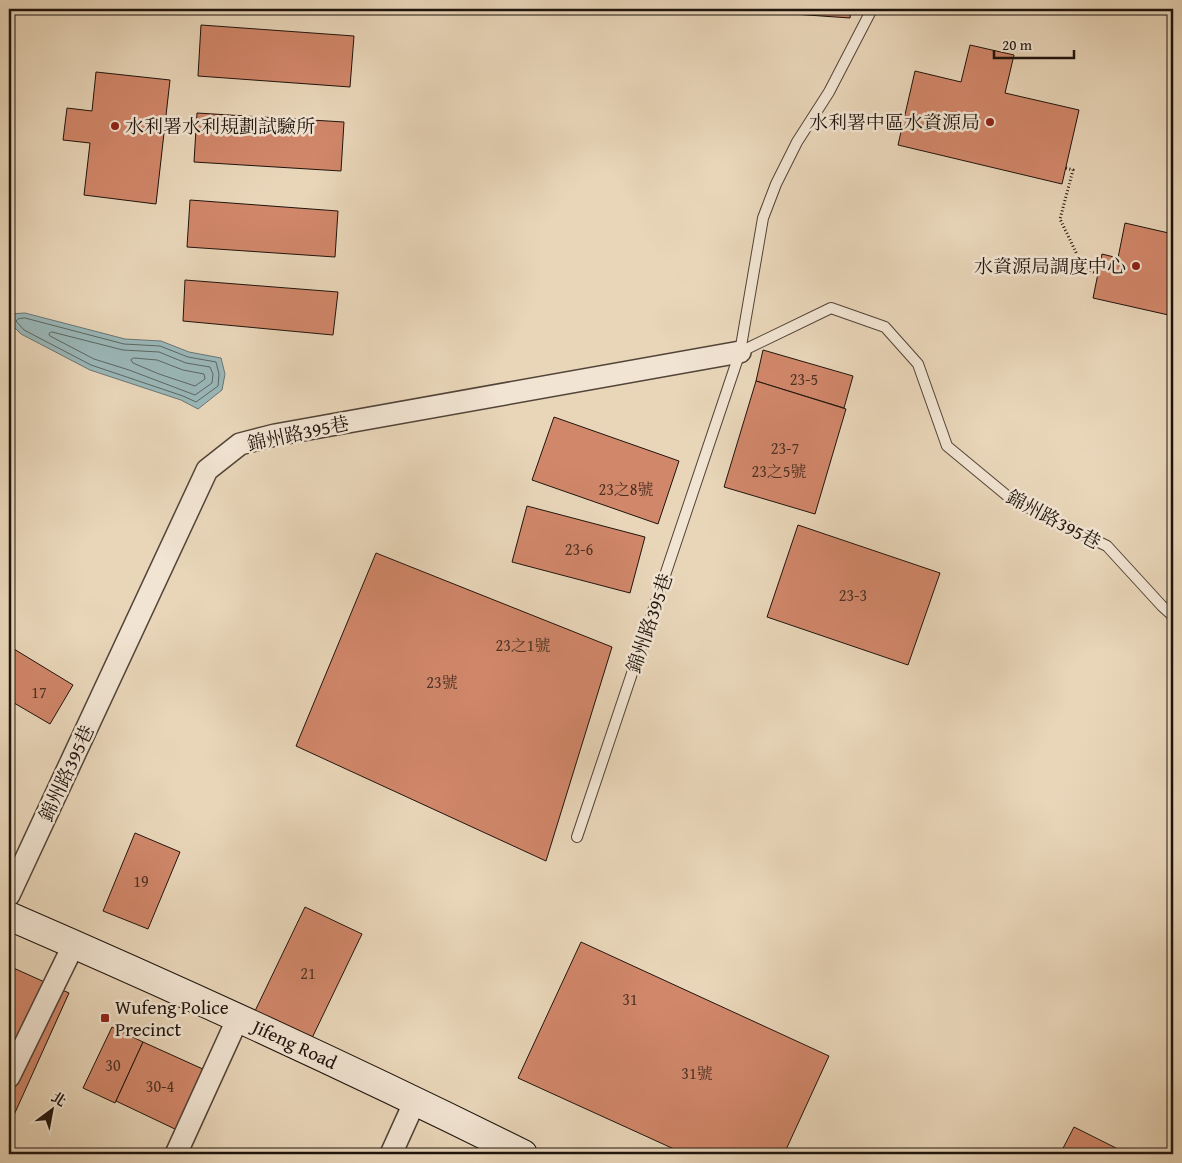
<svg xmlns="http://www.w3.org/2000/svg" width="1182" height="1163" viewBox="0 0 1182 1163" font-family="'Gentium Book Plus','Noto Serif TC',serif">
	<style>
		.water { fill: #9ab7b8; stroke: #697674 }
		.lines { fill: none; stroke-linecap: round; stroke-linejoin: round }
		.shore { stroke: #5c6662; stroke-width: 1 }
		.building { fill: #d1876a; stroke: #1f140d }
		.lane-casing { stroke: #524438; stroke-width: 12 }
		.street-casing { stroke: #524438; stroke-width: 24 }
		.secondary-casing { stroke: #1f140d; stroke-width: 30 }
		.path { stroke: #1f140d; stroke-width: 3; stroke-dasharray: 1 2.5; stroke-linecap: butt }
		.lane { stroke: #f1e4d2; stroke-width: 10 }
		.street { stroke: #f1e4d2; stroke-width: 21 }
		.secondary { stroke: #f1e4d2; stroke-width: 28 }
		.poi-dot { fill: #8f2418; stroke: #f1e4d2; stroke-width: 2 }
		.labels { text-anchor: middle; stroke-width: 5; stroke-linejoin: round; paint-order: stroke }
		.number-label { font-size: 16px; fill: #4c3124 }
		.poi-label { font-size: 19px; fill: #1f140d; stroke: #f1e4d2; text-anchor: end }
		.street-label { font-size: 19px; fill: #1f140d; stroke: #f1e4d2 }
	</style>
	<rect width="100%" height="100%" fill="#e9d6b9"/>
	<filter id="stains"><feTurbulence type="fractalNoise" baseFrequency=".004" numOctaves="4"/><feColorMatrix values="0 0 0 0 .2 0 0 0 0 .09 0 0 0 0 .02 0 0 0 .5 -.17"/></filter>
	<radialGradient id="worn" r=".72"><stop offset=".6" stop-color="#630" stop-opacity="0"/><stop offset="1" stop-color="#630" stop-opacity=".3"/></radialGradient>
	<polygon class="water" points="25,313 125,339 161,341 189,352 221,358 225,374 222,390 198,409 181,400 90,370 21,334 9,322 9,314"/>
	<g class="lines">
		<g class="shore">
			<polygon points="25,318 124,344 160,346 188,357 216,362 219,374 218,386 196,402 183,396 91,365 24,330 16,321 18,319"/>
			<polygon points="52,332 123,350 159,352 186,363 210,367 213,374 212,383 195,395 129,370 94,359 50,336 49,334"/>
			<polygon points="134,358 157,360 183,370 204,374 205,379 195,386 159,374 133,363 131,360"/>
		</g>
	</g>
	<g class="building">
		<polygon points="722,9 851,9 850,18"/>
		<polygon points="201,25 354,36 350,87 198,76"/>
		<polygon points="970,45 1014,55 1005,93 1079,110 1062,184 898,145 915,71 961,82"/>
		<polygon points="96,72 170,80 156,204 84,195 90,143 63,140 67,108 92,111"/>
		<polygon points="197,113 344,122 341,171 194,162"/>
		<polygon points="190,200 338,211 335,257 187,247"/>
		<polygon points="1125,223 1173,234 1173,316 1093,298 1102,254 1118,258"/>
		<polygon points="185,280 338,292 333,335 183,321"/>
		<polygon points="763,350 853,376 844,408 756,381"/>
		<polygon points="756,381 846,409 815,514 724,487"/>
		<polygon points="554,417 679,461 658,524 532,480"/>
		<polygon points="527,506 645,537 630,593 512,562"/>
		<polygon points="798,525 940,573 908,665 767,617"/>
		<polygon points="376,553 612,647 546,861 296,746"/>
		<polygon points="9,646 73,685 50,724 9,700"/>
		<polygon points="135,833 180,852 148,929 103,911"/>
		<polygon points="305,907 362,934 312,1038 255,1011"/>
		<polygon points="581,942 829,1056 784,1154 685,1154 518,1078"/>
		<polygon points="9,966 69,993 9,1126"/>
		<polygon points="112,1027 143,1042 115,1103 83,1088"/>
		<polygon points="143,1042 205,1070 177,1130 116,1101"/>
		<polygon points="1074,1127 1128,1154 1060,1154"/>
	</g>
	<g class="lines">
		<defs>
			<g id="lane">
				<polyline points="740,352 763,218 776,184 797,142 829,92 872,9"/>
				<polyline points="577,837 740,352 831,308 885,327 918,364 947,446 1011,499 1107,546 1162,606 1173,616"/>
			</g>
			<g id="street">
				<polyline points="9,895 207,470 240,444 275,435 740,352"/>
				<polyline points="9,1077 74,944"/>
				<polyline points="176,1154 238,1018"/>
				<polyline points="391,1154 415,1101"/>
			</g>
			<path id="secondary" d="M9,916C182,991 354,1070 523,1154"/>
		</defs>
		<use href="#lane" class="lane-casing"/>
		<use href="#street" class="street-casing"/>
		<use href="#secondary" class="secondary-casing"/>
		<polyline class="path" points="1066,168 1073,170 1060,219 1083,267 1098,274"/>
		<use href="#lane" class="lane"/>
		<use href="#street" class="street"/>
		<use href="#secondary" class="secondary"/>
	</g>
	<g class="poi-dot">
		<circle cx="990" cy="122" r="5"/>
		<circle cx="115" cy="126" r="5"/>
		<circle cx="1136" cy="266" r="5"/>
		<rect x="100" y="1013" width="10" height="10" rx="2.5"/>
	</g>
	<g class="labels">
		<g class="number-label">
			<text x="804" y="385">23-5</text>
			<text x="785" y="454">23-7</text>
			<text x="779" y="477">23之5號</text>
			<text x="626" y="495">23之8號</text>
			<text x="579" y="555">23-6</text>
			<text x="853" y="601">23-3</text>
			<text x="523" y="651">23之1號</text>
			<text x="442" y="688">23號</text>
			<text x="39" y="698">17</text>
			<text x="141" y="887">19</text>
			<text x="308" y="979">21</text>
			<text x="630" y="1005">31</text>
			<text x="113" y="1071">30</text>
			<text x="697" y="1079">31號</text>
			<text x="160" y="1092">30-4</text>
		</g>
		<g class="poi-label">
			<text x="980" y="129">水利署中區水資源局</text>
			<text x="125" y="133" text-anchor="start">水利署水利規劃試驗所</text>
			<text x="1126" y="273">水資源局調度中心</text>
			<text x="115" y="1014" text-anchor="start">Wufeng Police<tspan x="115" dy="22">Precinct</tspan></text>
		</g>
		<g class="street-label">
			<text transform="translate(298 433) rotate(-12)" y="7">錦州路395巷</text>
			<text transform="translate(1054 519) rotate(28)" y="7">錦州路395巷</text>
			<text transform="translate(649 623) rotate(-71)" y="7">錦州路395巷</text>
			<text transform="translate(66 773) rotate(-65)" y="7">錦州路395巷</text>
			<text transform="translate(295 1044) rotate(25)" y="7">Jifeng Road</text>
		</g>
	</g>
	<rect width="1182" height="1163" fill="none" stroke="#e9d6b9" stroke-width="30"/>
	<rect x="10" y="10" width="1162" height="1143" fill="none" stroke="#1f140d" stroke-width="2.5"/>
	<rect x="15" y="15" width="1152" height="1133" fill="none" stroke="#1f140d"/>
	<g transform="translate(52 1110) rotate(32)" stroke="#f1e4d2" stroke-width="4" paint-order="stroke">
	<path d="M0-4L9 19L0 12L-9 19Z" fill="#1f140d"/>
	<text y="-8" font-size="14" font-weight="bold" text-anchor="middle" fill="#1f140d">北</text>
	</g>
	<path d="M994 50v8h80v-8" fill="none" stroke="#1f140d" stroke-width="2.5"/>
	<text x="1002" y="50" font-size="15" fill="#1f140d" stroke="#f1e4d2" stroke-width="4" paint-order="stroke">20 m</text>
	<rect width="100%" height="100%" filter="url(#stains)"/>
	<rect width="100%" height="100%" fill="url(#worn)"/>
</svg>
